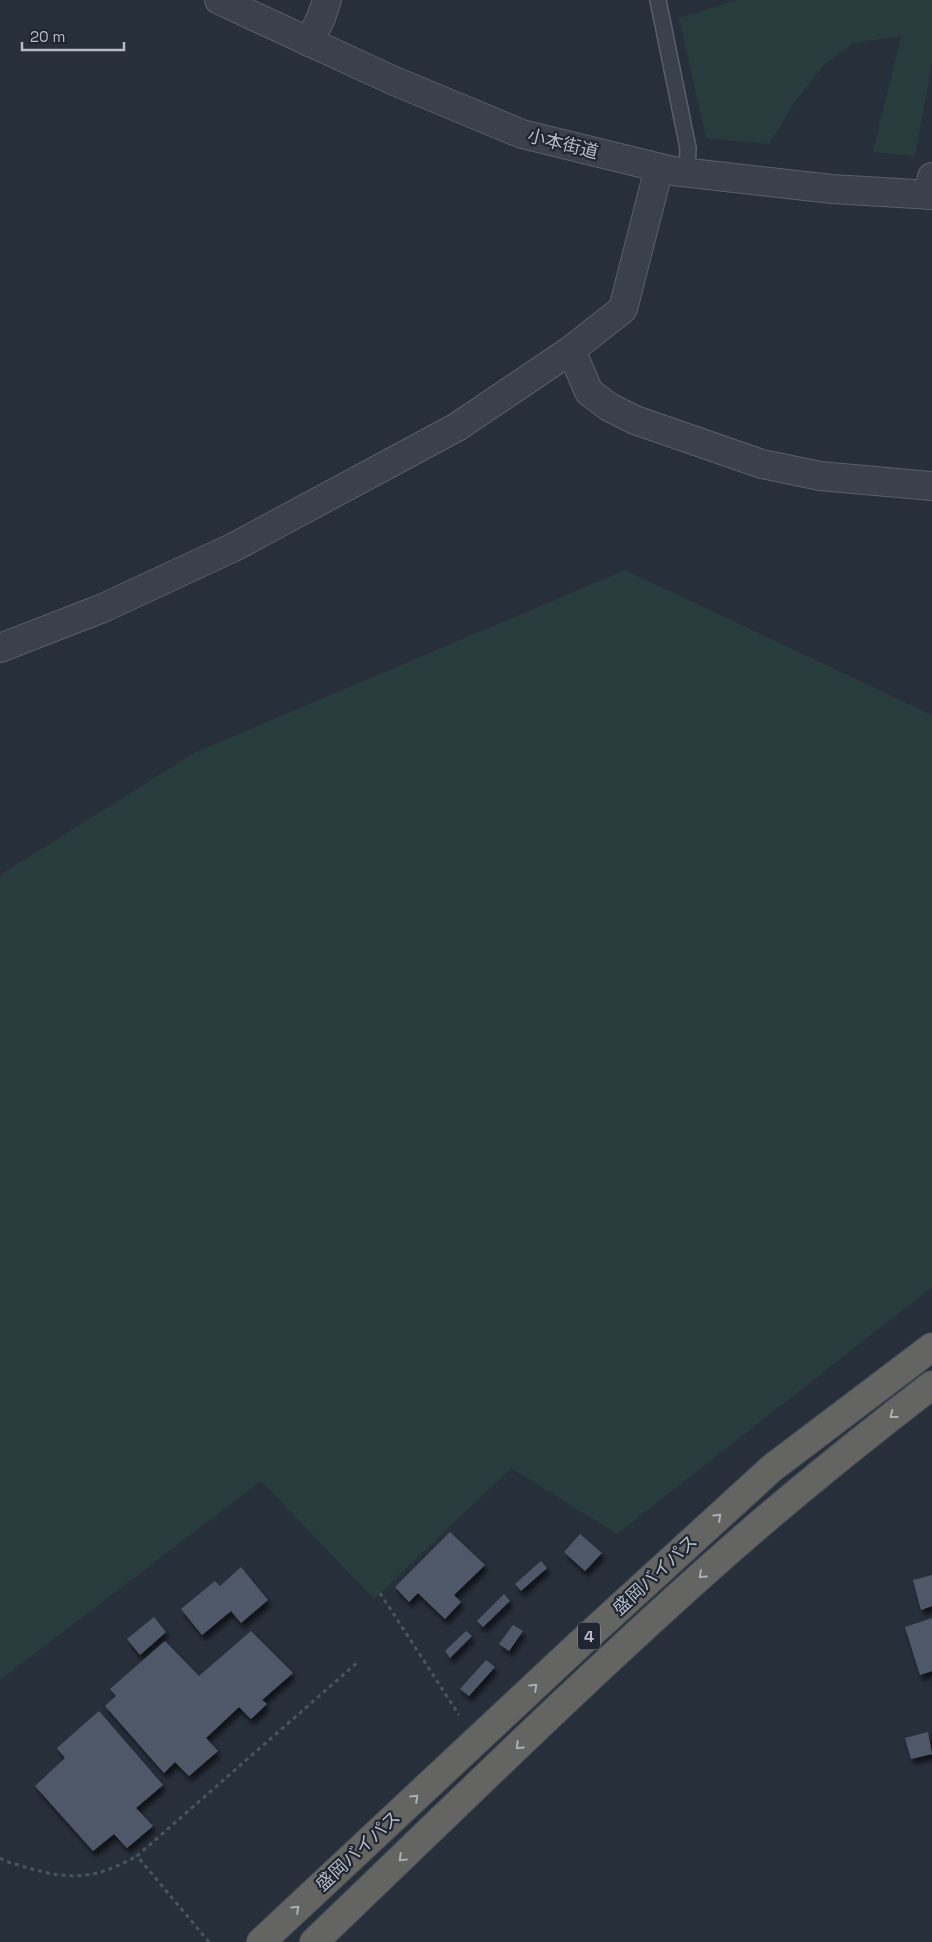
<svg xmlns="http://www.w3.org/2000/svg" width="932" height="1942" viewBox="0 0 932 1942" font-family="'Space Grotesk','Noto Sans JP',sans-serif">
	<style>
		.green { fill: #293c3d }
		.building { fill: #505967; filter: url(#shadow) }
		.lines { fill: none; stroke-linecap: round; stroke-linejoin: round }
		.service-casing { stroke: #585f6a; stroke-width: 18 }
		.minor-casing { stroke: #585f6a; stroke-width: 30 }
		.tertiary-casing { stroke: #585f6a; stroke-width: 30 }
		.trunk-casing { stroke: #454c57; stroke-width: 30 }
		.path { stroke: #46575a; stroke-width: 3; stroke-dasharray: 4 4; stroke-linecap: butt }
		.service { stroke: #3a414c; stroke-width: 15 }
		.minor { stroke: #3a414c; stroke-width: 28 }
		.tertiary { stroke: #3a414c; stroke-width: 28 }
		.trunk { stroke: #646462; stroke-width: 28 }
		.oneway { stroke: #aaafb8 }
		.labels { text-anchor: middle; stroke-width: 4.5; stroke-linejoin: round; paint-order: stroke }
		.shield { fill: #1f2631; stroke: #898f9a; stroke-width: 1 }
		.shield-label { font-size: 16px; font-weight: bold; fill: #b6bcc7 }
		.street-label { font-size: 18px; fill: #b6bcc7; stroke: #1f2631 }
	</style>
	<defs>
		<filter id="shadow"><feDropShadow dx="3" dy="5.5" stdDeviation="2.5" flood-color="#0009"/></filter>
	</defs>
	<rect width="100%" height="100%" fill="#272f3b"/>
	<g class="green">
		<polygon points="738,0 932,0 932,64 915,156 873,152 901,36 853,43 824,65 794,103 769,144 706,138 679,18"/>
		<polygon points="625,570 932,715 932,1287 617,1534 511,1468 374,1599 261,1481 0,1680 0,875 194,753"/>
	</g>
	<g class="building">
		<polygon points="450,1532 485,1565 454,1595 461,1602 445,1619 418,1593 409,1602 395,1587"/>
		<polygon points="580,1534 602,1553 585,1571 564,1552"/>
		<polygon points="541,1561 547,1568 521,1591 515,1584"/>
		<polygon points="241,1567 268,1600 241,1623 231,1611 202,1635 181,1609 215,1581 220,1586"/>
		<polygon points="932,1575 932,1606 921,1610 913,1580"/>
		<polygon points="504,1594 510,1601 483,1627 477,1621"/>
		<polygon points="154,1617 166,1632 140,1655 127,1639"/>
		<polygon points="932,1618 932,1671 920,1675 905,1627"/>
		<polygon points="513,1625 523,1631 509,1651 499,1644"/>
		<polygon points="251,1631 293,1673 262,1700 267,1704 251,1719 239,1707 206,1738 218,1751 189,1776 175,1762 164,1773 105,1706 116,1696 110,1689 165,1641 199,1676"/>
		<polygon points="466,1631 472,1636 450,1658 445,1651"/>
		<polygon points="486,1660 495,1667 469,1696 460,1689"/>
		<polygon points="99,1711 163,1785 136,1808 153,1826 127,1848 114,1834 93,1851 35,1786 65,1758 57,1748"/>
		<polygon points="928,1732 932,1754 911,1759 905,1738"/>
	</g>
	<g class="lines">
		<defs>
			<polyline id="service" points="658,0 688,148 687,173"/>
			<g id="minor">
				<polyline points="309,42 321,18 327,0"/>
				<polyline points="928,195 932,177"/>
				<polyline points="571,350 589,392 609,407 635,420 762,464 820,476 932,486"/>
				<polyline points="0,648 103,608 234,547 457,427 571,350 623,309 659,168"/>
			</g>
			<polyline id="tertiary" points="219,0 392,80 522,134 673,171 832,189 932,195"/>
			<g id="trunk">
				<polyline points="261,1942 585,1639 772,1468 932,1347"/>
				<path d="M314,1942C452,1810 588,1675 731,1549C796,1492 863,1438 932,1385"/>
			</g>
		</defs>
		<use href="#service" class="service-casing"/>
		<use href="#minor" class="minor-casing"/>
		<use href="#tertiary" class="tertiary-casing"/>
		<use href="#trunk" class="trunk-casing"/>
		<g class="path">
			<polyline points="380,1593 459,1715"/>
			<path d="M0,1858C7,1863 17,1864 25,1867C72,1881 95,1879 137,1856"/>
			<polyline points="209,1942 137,1856 359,1661"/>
		</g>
		<use href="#service" class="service"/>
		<use href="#minor" class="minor"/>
		<use href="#tertiary" class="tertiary"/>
		<use href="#trunk" class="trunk"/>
	</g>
	<defs><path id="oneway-chevron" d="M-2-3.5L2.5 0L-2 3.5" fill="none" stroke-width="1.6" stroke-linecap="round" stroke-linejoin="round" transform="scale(1.25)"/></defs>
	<g class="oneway">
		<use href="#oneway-chevron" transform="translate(893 1415) rotate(143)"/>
		<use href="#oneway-chevron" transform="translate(718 1517) rotate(-43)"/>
		<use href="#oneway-chevron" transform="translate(702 1575) rotate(138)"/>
		<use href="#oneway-chevron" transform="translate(534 1687) rotate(-43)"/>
		<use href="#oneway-chevron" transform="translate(519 1746) rotate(136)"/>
		<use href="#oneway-chevron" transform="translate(415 1798) rotate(-43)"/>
		<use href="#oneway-chevron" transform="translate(402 1858) rotate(136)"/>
		<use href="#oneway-chevron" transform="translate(296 1909) rotate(-43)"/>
	</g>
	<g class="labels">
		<rect class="shield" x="578" y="1622.5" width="22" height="27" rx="4"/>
		<g class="shield-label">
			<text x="589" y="1642">4</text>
		</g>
		<g class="street-label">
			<text transform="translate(563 144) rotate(14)" y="6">小本街道</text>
			<text transform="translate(655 1575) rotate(-43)" y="6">盛岡バイパス</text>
			<text transform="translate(358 1851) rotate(-43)" y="6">盛岡バイパス</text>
		</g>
	</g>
	<path d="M22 42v8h102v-8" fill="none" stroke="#b6bcc7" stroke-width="2.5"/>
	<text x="30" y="42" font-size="15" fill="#b6bcc7" stroke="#1f2631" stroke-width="4" paint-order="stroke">20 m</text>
</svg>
